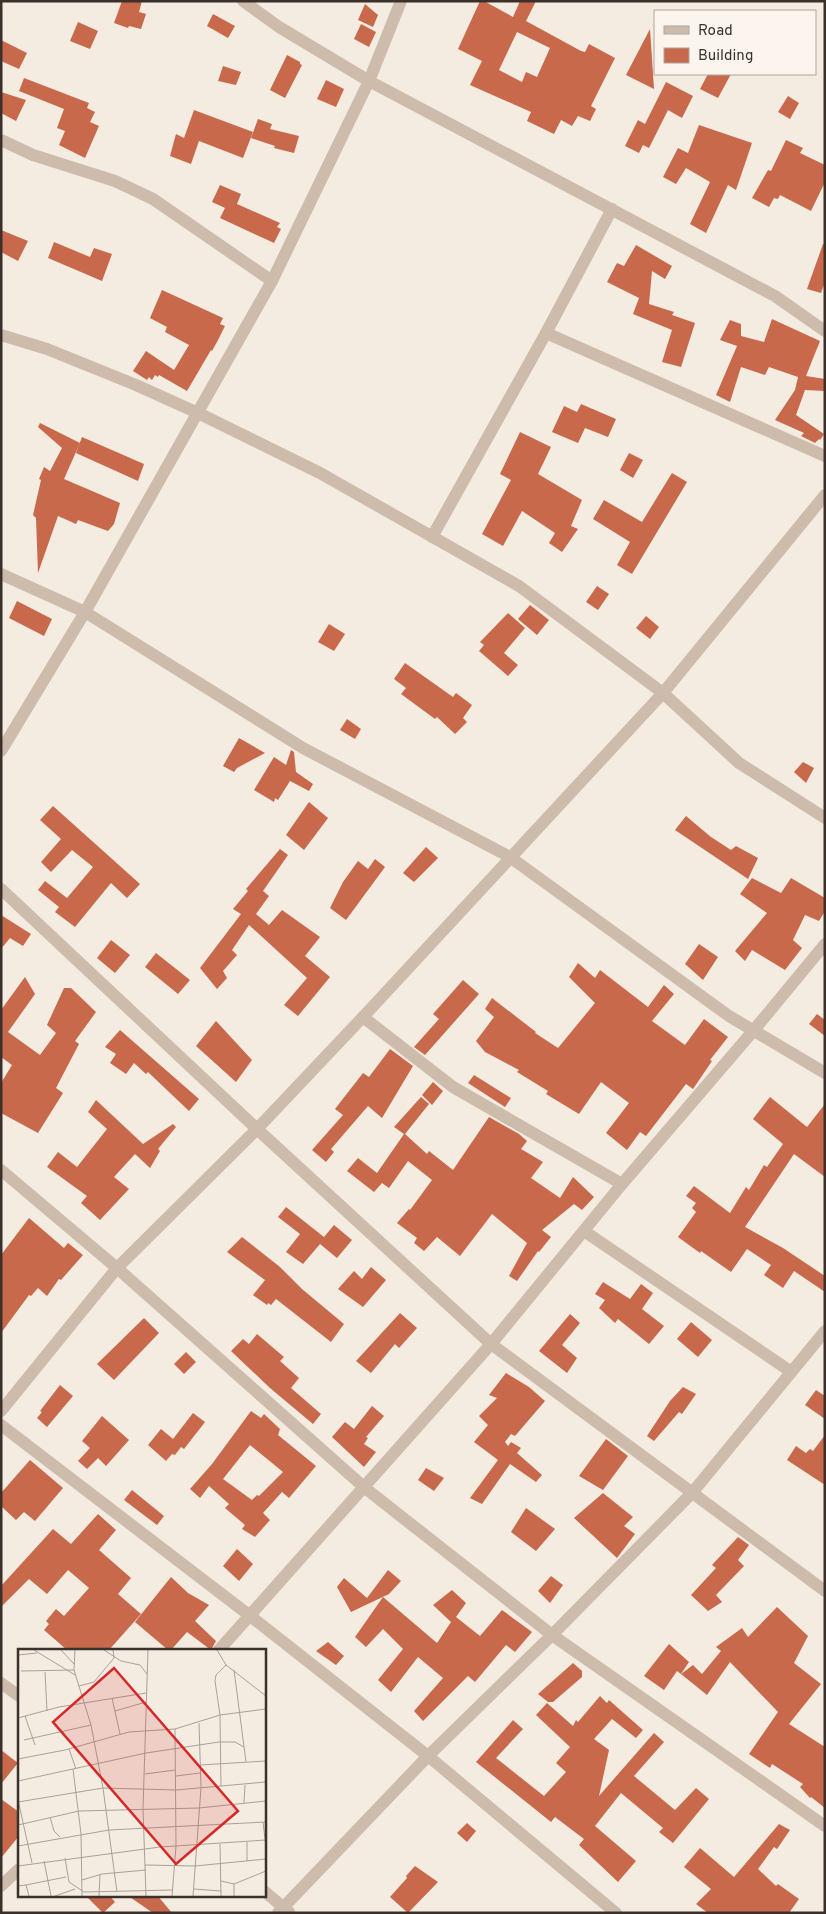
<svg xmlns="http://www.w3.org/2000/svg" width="826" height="1914" viewBox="0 0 826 1914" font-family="Overpass,sans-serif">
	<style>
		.building { fill: #c8694b; fill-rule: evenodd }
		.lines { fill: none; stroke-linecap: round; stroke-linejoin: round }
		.minor { stroke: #cdbbac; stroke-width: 12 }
		.inset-road { fill: none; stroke: #aaa098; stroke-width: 1 }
		.view { fill: #d62828; fill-opacity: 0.15; stroke: #d62828; stroke-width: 2.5 }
		.inset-edge { fill: none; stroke: #3b302b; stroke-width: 2.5 }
	</style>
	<rect width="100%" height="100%" fill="#f4ebe1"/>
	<g class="building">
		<polygon points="122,1 142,1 139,12 146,14 141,29 129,26 128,28 114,23"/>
		<path d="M480,1H484L513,17L520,1H536L526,21L581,51L585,52L589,44L615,58L591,106L596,109L590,121L578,116L572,126L561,120L554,134L527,121L531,112L470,85L482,61L458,49ZM517,32L550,48L537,77L526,72L522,82L499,70Z"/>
		<polygon points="365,4 378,15 373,27 358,20"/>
		<polygon points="213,14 235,26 228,38 207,26"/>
		<polygon points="78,22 98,31 90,49 70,41"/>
		<polygon points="361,24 376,32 369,47 354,39"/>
		<polygon points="650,29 654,89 626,75"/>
		<polygon points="1,40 27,53 19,69 1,61"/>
		<polygon points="287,55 300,62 300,64 302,65 285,98 270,90"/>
		<polygon points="223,66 241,72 236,85 218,81"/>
		<polygon points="708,74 731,74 718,98 700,89"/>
		<polygon points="24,78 89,103 87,108 95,112 90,122 99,126 85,158 59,145 65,131 57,128 64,109 19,91"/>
		<polygon points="326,80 344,89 336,107 317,99"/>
		<polygon points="666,82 693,96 682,118 668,110 649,148 643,145 639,153 625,146 638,120 645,124"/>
		<polygon points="1,92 26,100 16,121 1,113"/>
		<polygon points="788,96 799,103 790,119 778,112"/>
		<polygon points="194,110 253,132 243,158 199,141 191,164 170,156 176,134 184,138"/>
		<polygon points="258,119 272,124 270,129 299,136 294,153 274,148 275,146 251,138"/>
		<polygon points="699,125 752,143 736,190 728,185 706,233 690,224 710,182 686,168 676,184 663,177 678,148 688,153"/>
		<polygon points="786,140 803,148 800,153 825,165 825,182 811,211 780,195 778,199 774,198 769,207 752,198 768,170 771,171"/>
		<polygon points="220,185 241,194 237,204 280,223 277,227 281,229 274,243 220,218 225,208 212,202"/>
		<polygon points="1,230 28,241 18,261 1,252"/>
		<polygon points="54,242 90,257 94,248 112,254 102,281 48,258"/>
		<polygon points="823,244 825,245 825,282 821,293 807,289"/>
		<polygon points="636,245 672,266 665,279 652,271 649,304 674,312 672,315 695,323 681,367 662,362 672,330 633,314 639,298 607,282 617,263 624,266"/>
		<polygon points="162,290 223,318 220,324 225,326 217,342 212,351 211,350 187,391 159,375 158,377 155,375 152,380 149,377 147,380 133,371 146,351 174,370 189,345 165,332 167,327 150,318"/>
		<polygon points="772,319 820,341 806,376 825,379 825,391 805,390 796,415 824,434 820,440 819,439 815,443 801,436 804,433 775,420 795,390 798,377 769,367 765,375 741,367 730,402 716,395 737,346 720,340 730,320 741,324 741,336 764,342"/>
		<polygon points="581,404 616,419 608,437 585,428 578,443 552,432 564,406 577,412"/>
		<polygon points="40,423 80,443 64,479 120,503 114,524 108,531 78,520 76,524 58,516 38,573 36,518 33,515 41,480 39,479 44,467 50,471 62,448 38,427"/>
		<polygon points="520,432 551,447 538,474 582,500 571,526 578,529 562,552 549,543 555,533 522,511 503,546 482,534 511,480 500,474"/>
		<polygon points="82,437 144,464 138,481 76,453"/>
		<polygon points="629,453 643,460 633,478 620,470"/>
		<polygon points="672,473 687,482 632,574 617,565 630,542 593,519 604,500 642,522"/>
		<polygon points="597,586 609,594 598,610 586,602"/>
		<polygon points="17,601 52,619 44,636 9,618"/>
		<polygon points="530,605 549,620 537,635 518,619"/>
		<polygon points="508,613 525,628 504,653 518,665 508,676 479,651 484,645 480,642"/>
		<polygon points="646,616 659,627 650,639 636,628"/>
		<polygon points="329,624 345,634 334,651 318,642"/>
		<polygon points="405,663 453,697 456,693 472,705 463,718 467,722 455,734 437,717 435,719 401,694 406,688 394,679"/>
		<polygon points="347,719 361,729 355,739 340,730"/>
		<polygon points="239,738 265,753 237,768 234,772 223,766"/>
		<polygon points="291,750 294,752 296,772 313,784 309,791 290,781 278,800 275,798 274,802 254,790 274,757 286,765"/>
		<polygon points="803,762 814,768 806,783 794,772"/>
		<polygon points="309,802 328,818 304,850 286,835"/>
		<polygon points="53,806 140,884 127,898 111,883 75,927 55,912 59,907 38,890 45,881 67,898 93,867 72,850 51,872 41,862 61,839 40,820"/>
		<polygon points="686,816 711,837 731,850 736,846 758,858 748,879 675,830"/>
		<polygon points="426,847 438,858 414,882 403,873"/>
		<polygon points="280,849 288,855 263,891 269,896 256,914 269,925 282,910 320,937 305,956 330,977 298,1016 284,1005 307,978 249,925 232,950 237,955 223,971 227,978 217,989 200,968 241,914 233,909 248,891 246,889"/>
		<polygon points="375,859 385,867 346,920 330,908 343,882 358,861 368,869"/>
		<polygon points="752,878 781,893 791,878 825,898 825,911 819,921 805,915 793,940 802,948 785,970 752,950 745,961 735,951 767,913 740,894"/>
		<polygon points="1,915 31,934 23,946 10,938 1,949"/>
		<polygon points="111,940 130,955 115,973 97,958"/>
		<polygon points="699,944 718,957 703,980 685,964"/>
		<polygon points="156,953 190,980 178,994 145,967"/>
		<polygon points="578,963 595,978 600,970 648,1007 664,985 674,994 652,1021 685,1045 704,1019 728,1037 710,1060 712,1061 693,1089 686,1084 646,1136 640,1132 627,1150 606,1133 629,1103 601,1082 579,1114 546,1094 548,1091 517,1072 519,1070 485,1052 476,1041 494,1017 485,1009 492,998 536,1032 535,1033 558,1048 595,1003 569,977"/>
		<polygon points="25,977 35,994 8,1032 40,1055 56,1033 47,1025 64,988 71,988 96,1012 75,1041 79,1044 56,1088 63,1093 38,1133 1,1113 1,1083 12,1065 1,1057 1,1010"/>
		<polygon points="463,980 479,994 425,1055 414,1047 439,1019 433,1014"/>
		<polygon points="817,1014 825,1020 825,1036 809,1024"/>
		<polygon points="216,1021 252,1060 236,1082 196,1046"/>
		<polygon points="120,1030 199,1099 189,1111 148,1072 146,1074 134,1063 126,1074 110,1063 116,1054 105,1047"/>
		<polygon points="390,1049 413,1066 382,1118 368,1106 331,1149 334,1152 326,1162 312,1150 343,1115 335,1109 363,1073 369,1077"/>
		<polygon points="474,1075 511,1098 505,1107 468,1083"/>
		<polygon points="433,1082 443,1091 432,1105 422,1095"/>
		<polygon points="421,1097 429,1104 405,1134 427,1154 429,1151 453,1170 489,1117 519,1134 527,1141 521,1149 543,1162 531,1178 560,1198 573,1177 594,1197 582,1210 574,1204 542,1230 551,1237 539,1252 538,1251 517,1281 509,1276 527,1243 492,1214 460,1256 437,1237 424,1251 414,1243 417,1238 397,1223 409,1209 410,1210 432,1180 408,1161 389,1188 382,1183 374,1192 347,1171 358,1158 377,1173 404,1134 394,1127"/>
		<polygon points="770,1097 807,1127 825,1104 825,1177 794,1154 745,1227 783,1248 825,1276 825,1292 794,1271 783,1288 764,1275 771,1265 747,1249 731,1272 701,1251 700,1253 678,1237 696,1212 692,1208 696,1203 686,1196 694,1186 730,1213 746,1187 749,1190 764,1165 767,1167 783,1144 753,1119"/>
		<polygon points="96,1100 143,1144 173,1124 176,1127 158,1149 160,1151 150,1168 135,1154 114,1177 129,1189 100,1220 81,1203 87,1196 47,1167 58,1152 77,1167 107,1129 88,1112"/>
		<polygon points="286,1207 324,1237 334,1225 352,1240 337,1258 320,1244 303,1264 286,1252 300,1234 278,1217"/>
		<polygon points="29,1218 64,1248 68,1243 83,1255 61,1280 59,1279 47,1296 38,1288 31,1296 29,1295 1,1333 1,1255"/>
		<polygon points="242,1237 280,1267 302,1289 344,1324 331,1342 276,1299 271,1305 268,1303 267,1305 253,1295 265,1280 227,1252"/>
		<polygon points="371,1267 386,1280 363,1307 338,1289 354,1271 362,1279"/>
		<polygon points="603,1282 630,1299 641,1284 653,1293 642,1309 664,1326 649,1344 618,1319 615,1323 599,1308 605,1300 595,1294"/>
		<polygon points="400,1313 417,1328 399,1348 395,1344 371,1373 356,1361"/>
		<polygon points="570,1314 580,1323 562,1345 577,1358 567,1373 539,1351"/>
		<polygon points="144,1318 159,1333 114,1380 97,1364"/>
		<polygon points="691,1322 712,1340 698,1357 677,1339"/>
		<polygon points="257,1334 284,1357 280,1361 299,1378 291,1388 321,1414 313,1424 270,1388 231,1351 243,1339 249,1344"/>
		<polygon points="186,1352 196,1362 184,1374 174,1364"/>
		<polygon points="506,1373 529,1387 545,1401 515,1436 511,1434 505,1442 508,1446 511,1442 521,1448 517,1453 542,1475 536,1482 510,1464 482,1504 470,1498 498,1460 474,1442 488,1425 479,1416 497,1398 489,1395"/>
		<polygon points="60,1385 73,1396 47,1427 37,1418 42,1412 40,1411"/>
		<polygon points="683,1387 696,1394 682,1414 679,1412 654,1441 647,1436 670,1401"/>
		<polygon points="816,1390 825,1396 825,1419 805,1405"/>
		<polygon points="372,1406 384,1416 366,1437 368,1438 364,1444 376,1452 364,1467 332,1437 345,1422 354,1429"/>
		<path d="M251,1411L261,1418L264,1414L280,1429L278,1435L316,1466L289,1498L282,1492L263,1513L270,1520L255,1537L242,1529L245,1525L225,1508L229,1504L209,1486L200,1498L190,1489L212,1464ZM250,1445L283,1472L259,1496L257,1495L252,1500L223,1479Z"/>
		<polygon points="193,1413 205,1422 184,1449 181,1447 175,1455 172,1454 166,1461 148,1445 161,1429 173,1439"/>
		<polygon points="102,1416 129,1440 106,1466 98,1458 87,1469 78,1461 90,1448 82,1441"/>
		<polygon points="825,1435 825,1485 787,1460 796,1446 806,1453 810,1449 813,1451"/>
		<polygon points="606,1439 628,1456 603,1490 579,1476"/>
		<polygon points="30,1460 63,1488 35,1521 24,1512 16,1520 1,1506 1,1493"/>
		<polygon points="426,1468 444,1478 434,1491 418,1480"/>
		<polygon points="132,1490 164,1516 157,1525 124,1500"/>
		<polygon points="603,1493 633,1517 624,1526 635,1534 617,1558 574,1518"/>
		<polygon points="526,1508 555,1529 536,1551 511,1532"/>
		<polygon points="98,1514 116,1530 99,1550 131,1578 118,1594 141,1614 109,1650 67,1650 44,1630 49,1624 46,1621 56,1609 64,1616 89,1588 68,1570 47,1594 29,1579 1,1607 1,1586 53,1529 71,1544"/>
		<polygon points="738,1537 749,1545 738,1560 744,1566 716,1595 722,1602 708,1611 691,1595 716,1568 712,1565"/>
		<polygon points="237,1549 253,1564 239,1581 223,1566"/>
		<polygon points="388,1570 401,1581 389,1594 351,1612 337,1587 344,1578 367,1598"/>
		<polygon points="551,1576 563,1585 550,1603 538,1591"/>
		<polygon points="171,1577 188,1593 209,1605 195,1621 216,1641 211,1650 187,1632 171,1650 168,1650 135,1622"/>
		<polygon points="452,1590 466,1603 456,1617 480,1636 502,1610 532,1632 515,1652 506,1645 475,1682 468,1676 423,1721 414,1711 443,1678 418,1657 391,1692 378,1680 403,1649 383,1629 366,1647 355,1637 383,1597 437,1643 451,1622 433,1605"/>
		<polygon points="777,1607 808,1636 794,1663 821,1684 789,1724 825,1747 825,1808 811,1797 810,1798 800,1787 803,1784 772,1764 770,1768 749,1754 778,1712 730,1662 707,1695 681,1674 693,1665 702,1674 721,1651 716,1647 742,1628 748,1637"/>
		<polygon points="328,1642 344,1656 336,1665 316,1651"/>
		<polygon points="669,1644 689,1662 681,1674 677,1671 664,1690 644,1676"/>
		<polygon points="573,1663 582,1671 582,1677 553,1702 548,1702 538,1694"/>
		<polygon points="600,1696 607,1703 609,1700 643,1730 636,1738 612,1719 594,1739 609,1750 599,1796 654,1733 664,1742 634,1776 675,1810 696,1788 709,1799 673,1843 659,1832 663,1828 621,1793 595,1826 636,1861 618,1882 579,1845 584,1839 555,1817 551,1822 476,1762 513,1720 523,1729 496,1758 544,1796 566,1772 556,1763 570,1747 536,1715 547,1703 573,1726 576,1720 578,1722"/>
		<polygon points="1,1750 18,1763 1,1784"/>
		<polygon points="1,1799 19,1812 19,1836 1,1858"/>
		<polygon points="467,1823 476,1831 467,1842 457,1833"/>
		<polygon points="779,1824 790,1830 777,1849 774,1847 758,1869 776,1886 778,1884 799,1899 789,1913 708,1913 696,1904 711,1889 684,1867 700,1848 734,1877"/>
		<polygon points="415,1866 438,1882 408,1913 390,1897 407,1878 406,1876"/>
		<polygon points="85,1895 109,1895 115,1902 103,1913"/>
		<polygon points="127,1895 157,1895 172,1913 153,1913"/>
	</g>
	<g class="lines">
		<g class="minor">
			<polyline points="243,1 279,27 369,81 775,296 825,331"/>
			<polyline points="1,140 33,155 115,181 153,199 272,281"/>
			<polyline points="546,333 825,456"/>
			<polyline points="1,335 47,349 136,385 198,413 320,473 519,586 663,693 739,763 825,818"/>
			<polyline points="432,537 546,333 612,209"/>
			<polyline points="1,574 85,612 303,748 510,857 729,1016 825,1073"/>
			<polyline points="1,751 85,612 272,281 369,81 401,1"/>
			<polyline points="1,889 257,1129 491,1344 825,1591"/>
			<polyline points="363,1017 453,1087 622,1184"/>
			<polyline points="1,1170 117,1268 365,1488 552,1635 825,1826"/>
			<polyline points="584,1231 790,1371"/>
			<polyline points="1,1411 117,1268 257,1129 363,1017 663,693 825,495"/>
			<polyline points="1,1425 249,1615 428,1756 616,1913"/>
			<polyline points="219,1650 491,1344 622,1184 754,1030 825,944"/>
			<polyline points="1,1683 19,1696"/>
			<polyline points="1,1886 19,1869"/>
			<polyline points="264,1891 289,1912"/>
			<polyline points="278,1913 428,1756 552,1635 692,1493 825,1331"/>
		</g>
	</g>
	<g transform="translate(18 1649)">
		<rect width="248" height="248" fill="#f4ebe1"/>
		<path class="inset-road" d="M16,1L57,26M43,1L56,15M57,1L56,21L73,76L85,139L99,243M86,1L103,12L122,16L129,25M199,1L208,16L248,47M0,6L19,4M216,21L228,113M3,22L56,21M27,23L29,62M61,37L76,33L96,9L95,1M94,49L102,85M97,62L128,53M7,67L17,96M0,69L41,58L128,44M6,91L73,76M51,100L58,120M0,110L47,101L111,83L157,80L202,66L248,60M182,116L248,112M55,120L63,185L64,247M127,125L157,121M158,127L182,124M0,132L128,104L201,93H217L226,98M203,137L202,66L197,32L198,26L208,16M0,151L14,214M0,153L85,139L158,141L248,133M226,154L227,136M32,168L36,182L42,188M245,173L248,198M0,176L61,162L181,159L248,152M229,193V212M202,195L203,247M0,197L91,181L248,173M47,209L51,233L66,243L155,241M26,212L33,247M127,216L177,217L248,210M0,217L142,198L248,191M64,231L84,225L128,221M203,232L216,235V247M216,235L248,222M8,236L48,228M0,237L8,236L11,247M176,240L203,242M37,247L57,240M81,247L82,226M128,247L125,160L130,1M154,247L158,197L157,80M175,247L183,139L181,74"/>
		<path class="view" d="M96,19L220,162L158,215L35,73Z"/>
		<rect width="248" height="248" class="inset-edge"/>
	</g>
	<rect width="826" height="1914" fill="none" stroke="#3b302b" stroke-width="5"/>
	<rect x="654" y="10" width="162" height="65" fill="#fbf5ee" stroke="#aea6a0"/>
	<rect x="664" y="26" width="25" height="8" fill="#cdbbac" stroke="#aea6a0"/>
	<text x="698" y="35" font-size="15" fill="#3b302b">Road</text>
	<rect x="664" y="48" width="25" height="15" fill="#c8694b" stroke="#aea6a0"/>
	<text x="698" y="60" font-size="15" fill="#3b302b">Building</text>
</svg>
